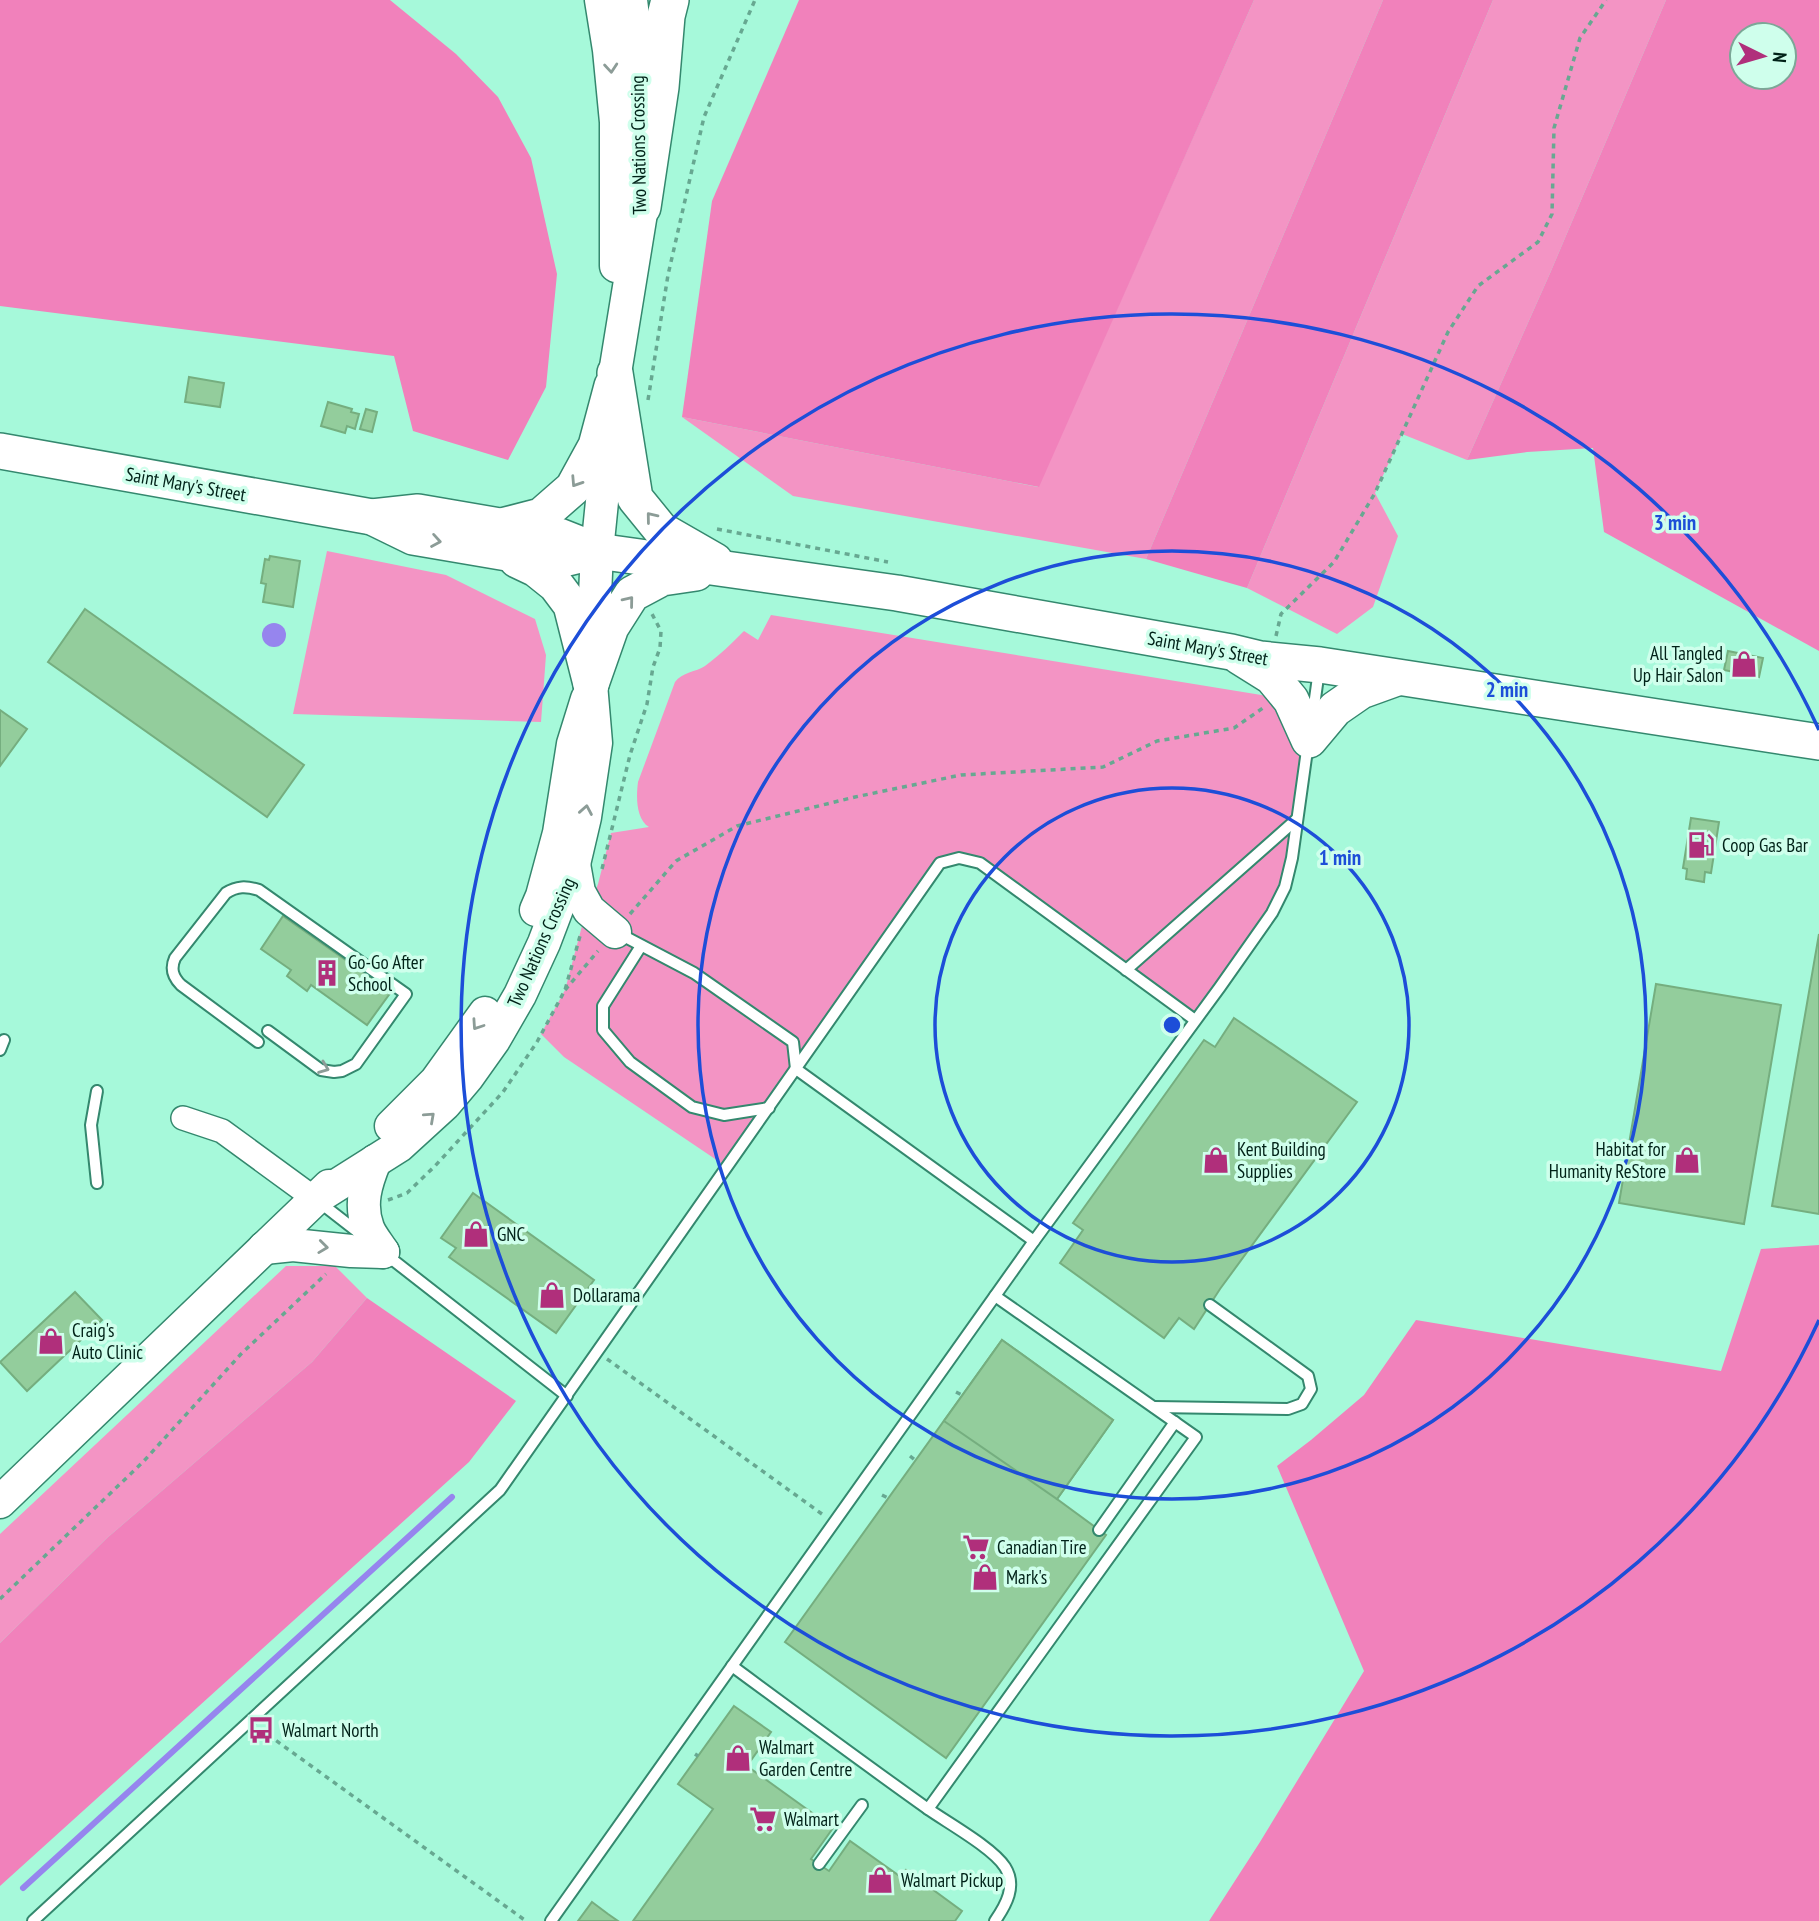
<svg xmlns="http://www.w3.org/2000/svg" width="1819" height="1921" viewBox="0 0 1819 1921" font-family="'PT Sans Narrow',sans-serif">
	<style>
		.green { fill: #f394c4 }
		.forest { fill: #f181bb; fill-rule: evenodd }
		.water { fill: #9685ee }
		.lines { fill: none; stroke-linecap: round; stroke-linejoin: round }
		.stream { stroke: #9685ee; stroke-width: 6 }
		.building { fill: #93cd9c; stroke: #75ae7f; stroke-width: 2 }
		.service-casing { stroke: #34886e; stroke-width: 14 }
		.minor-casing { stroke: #34886e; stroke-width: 26 }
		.secondary-casing { stroke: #34886e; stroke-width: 35 }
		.primary-casing { stroke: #34886e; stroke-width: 38 }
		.trunk-casing { stroke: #34886e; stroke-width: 40 }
		.path { stroke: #67a891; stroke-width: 3.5; stroke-dasharray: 5 5; stroke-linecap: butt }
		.service { stroke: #fff; stroke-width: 10 }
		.minor { stroke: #fff; stroke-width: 23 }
		.secondary { stroke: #fff; stroke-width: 32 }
		.primary { stroke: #fff; stroke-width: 35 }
		.trunk { stroke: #fff; stroke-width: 37 }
		.oneway { stroke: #8c9c97 }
		.ring { fill: none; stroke: #1d4ed8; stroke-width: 3.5 }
		.labels { text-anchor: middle; stroke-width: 7; stroke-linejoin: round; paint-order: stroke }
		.street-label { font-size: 19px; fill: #002218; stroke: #cfffec }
		.poi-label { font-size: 19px; fill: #002218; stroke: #cfffec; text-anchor: start }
		.centre { fill: #1d4ed8; stroke: #cfffec; stroke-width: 3.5 }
		.ring-label { font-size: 21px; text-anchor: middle; font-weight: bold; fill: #1d4ed8; stroke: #cfffec; stroke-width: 7; stroke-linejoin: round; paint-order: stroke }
	</style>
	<rect width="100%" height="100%" fill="#a6f9da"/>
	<g class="green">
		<polygon points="1254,0 1383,0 1146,559 793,496 682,417 1038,487"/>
		<polygon points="1493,0 1666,0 1551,271 1467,460 1402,434 1375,493 1398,536 1373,607 1337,634 1247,588"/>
		<polygon points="327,551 446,575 535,619 546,655 541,722 293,714"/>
		<path d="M771,615L1279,698L1309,740L1285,887L1195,1020L981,863L959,858L940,863L727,1167L564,1057L541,1034L565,990L582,926L598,884L611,833L649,827C636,819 636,797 638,782L675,682C682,672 696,672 705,666C720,655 732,643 744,631L758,640Z"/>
		<polygon points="286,1266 335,1266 367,1298 312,1362 107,1538 0,1643 0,1534"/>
	</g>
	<g class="forest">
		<polygon points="0,0 390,0 456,54 498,97 531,158 557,274 546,387 508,460 413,431 394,356 0,306"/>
		<polygon points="799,0 1254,0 1039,487 682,417 712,201"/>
		<polygon points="1383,0 1493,0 1247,588 1146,559"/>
		<path d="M1666,0H1819V651L1604,532L1593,448L1527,452L1467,460L1551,271ZM1742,35H1784V77H1742Z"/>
		<polygon points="1819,1245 1819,1921 1209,1921 1260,1842 1364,1671 1277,1466 1311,1440 1364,1395 1416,1320 1721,1371 1761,1249"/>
		<polygon points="367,1298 516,1401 469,1462 0,1886 0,1643 107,1538 312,1362"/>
	</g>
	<circle class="water" cx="274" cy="635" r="12"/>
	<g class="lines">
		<polyline class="stream" points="23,1888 452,1497"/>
	</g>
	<g class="building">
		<polygon points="189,377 224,383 220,407 185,402"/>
		<polygon points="328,402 352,409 351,412 359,414 355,429 347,426 345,433 321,426"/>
		<polygon points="366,409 377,412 372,432 360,429"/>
		<polygon points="270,556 300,561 293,607 263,602 266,584 261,583 265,559 269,560"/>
		<polygon points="85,609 304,765 267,817 48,662"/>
		<polygon points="1728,651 1763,658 1759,677 1724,670"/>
		<polygon points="0,710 27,729 0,766"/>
		<polygon points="1691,818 1719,822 1711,873 1705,872 1704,882 1686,879 1687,869 1683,868"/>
		<polygon points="283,916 391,992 367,1025 311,985 307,991 287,976 291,970 261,949"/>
		<polygon points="1819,934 1819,1214 1772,1206"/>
		<polygon points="1656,984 1781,1005 1744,1224 1619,1203"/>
		<polygon points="1234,1018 1357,1102 1220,1289 1194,1329 1179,1318 1164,1338 1060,1263 1083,1230 1073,1223 1204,1040 1215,1047"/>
		<polygon points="473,1193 594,1280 556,1333 449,1257 456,1248 441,1238"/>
		<polygon points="75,1292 102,1320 27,1391 0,1362"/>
		<polygon points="1002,1340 1113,1420 1057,1499 1106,1535 946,1758 785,1642"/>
		<polygon points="1002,1340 1113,1420 1057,1499 944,1421"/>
		<polygon points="734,1706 771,1732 747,1766 833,1828 811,1859 829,1871 850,1841 901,1877 906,1870 962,1911 955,1921 633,1921 713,1809 678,1784"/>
		<polygon points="592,1902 608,1914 618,1921 578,1921"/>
	</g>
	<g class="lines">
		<defs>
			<g id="service">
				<polyline points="1312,720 1319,670"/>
				<polyline points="616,932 694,973 793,1042 796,1069 1034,1241"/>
				<polyline points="641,946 603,1006 603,1030 630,1062 692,1107 724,1115 769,1108"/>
				<polyline points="1126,970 1297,819"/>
				<path d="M258,1042L181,985C173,977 170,969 175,958L226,893C237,886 246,886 259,890L406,994L356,1064L342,1071L334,1072L321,1070L268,1031"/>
				<polyline points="0,1050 4,1040"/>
				<polyline points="97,1183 91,1125 97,1091"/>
				<polyline points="318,1201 363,1236"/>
				<polyline points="384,1253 567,1396"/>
				<polyline points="1154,1407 1288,1409 1302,1404 1311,1389 1308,1376 1210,1305"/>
				<polyline points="1099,1530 1175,1422"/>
				<path d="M732,1666C797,1714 862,1762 928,1809C948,1823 993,1848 1005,1867C1017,1886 1006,1905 995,1921"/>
				<polyline points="928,1809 1196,1437 995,1296"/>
				<polyline points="819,1864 862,1805"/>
				<polyline points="33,1921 500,1490 940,863 959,858 980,863 1195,1020"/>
				<polyline points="551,1921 1034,1241 1220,987 1272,913 1285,887 1292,858 1308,743"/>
			</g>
			<polyline id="minor" points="183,1118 222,1131 315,1199"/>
			<g id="secondary">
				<polyline points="601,0 609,50 616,122 616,266"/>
				<polyline points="574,864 579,892 589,910 615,932"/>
				<polyline points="536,910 542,896 559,833 573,744 587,699"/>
				<polyline points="391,1126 436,1081 485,1013"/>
				<path d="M375,1161C366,1183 359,1204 368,1228C371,1236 378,1244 383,1252"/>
				<polyline points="315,1199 399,1146 445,1104 467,1078 494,1040 520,995 544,943 574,864 585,817 596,743 591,684 597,551 615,373 642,207 639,104 637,50 631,0"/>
				<polyline points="264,1248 293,1245 351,1251 383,1252"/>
				<polyline points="0,1502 329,1186"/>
			</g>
			<g id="primary">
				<polyline points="615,373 635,498 661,530 715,561"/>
				<polyline points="0,451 372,517 413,537 555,561 597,551"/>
				<polyline points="372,517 418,512 559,536 597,551 897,593 1231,652 1260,659 1320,665 1819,742"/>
				<polyline points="506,525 541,516 573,488 596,446 612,386"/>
				<polyline points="517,560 536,569 556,585 571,605 591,684"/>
				<polyline points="1240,657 1272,677 1291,700 1309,740 1335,709 1361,691 1397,678"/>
				<polyline points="591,684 611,627 632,594 662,578 696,573"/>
			</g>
			<polyline id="trunk" points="642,207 660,87 666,16 670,0"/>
		</defs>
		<use href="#service" class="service-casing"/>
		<use href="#minor" class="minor-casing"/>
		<use href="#secondary" class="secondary-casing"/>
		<use href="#primary" class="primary-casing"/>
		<use href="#trunk" class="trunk-casing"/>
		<g class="path">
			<polyline points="648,400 668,275 704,117 755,0"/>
			<polyline points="717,529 888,562"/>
			<polyline points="1276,636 1281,614 1334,562 1375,493 1448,332 1478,286 1538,242 1552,214 1554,128 1580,38 1606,0"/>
			<polyline points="602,869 630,755 647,704 653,667 660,648 661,631 652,614"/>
			<polyline points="630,914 676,861 737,826 855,797 961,775 1103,767 1157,741 1234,728 1263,708"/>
			<polyline points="565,990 598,951"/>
			<polyline points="388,1200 407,1193 435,1166 503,1092 537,1042 565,990 580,936"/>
			<polyline points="607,1359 822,1514"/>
			<polyline points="956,1392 962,1395"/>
			<polyline points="910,1456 915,1460"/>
			<polyline points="882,1495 888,1498"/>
			<polyline points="0,1599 143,1462 241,1354 326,1274"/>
			<polyline points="260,1729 526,1921"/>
			<polyline points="695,1754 698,1756"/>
		</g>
		<use href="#service" class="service"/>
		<use href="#minor" class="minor"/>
		<use href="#secondary" class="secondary"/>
		<use href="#primary" class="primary"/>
		<use href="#trunk" class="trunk"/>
	</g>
	<defs><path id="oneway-chevron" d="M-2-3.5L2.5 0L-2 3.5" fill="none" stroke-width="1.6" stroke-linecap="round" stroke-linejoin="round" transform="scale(1.75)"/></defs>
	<g class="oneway">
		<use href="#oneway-chevron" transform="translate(611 68) rotate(85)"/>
		<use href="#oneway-chevron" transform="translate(576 482) rotate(123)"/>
		<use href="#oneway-chevron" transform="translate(651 517) rotate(-129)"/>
		<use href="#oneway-chevron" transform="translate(436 541) rotate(10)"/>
		<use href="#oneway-chevron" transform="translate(629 601) rotate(-51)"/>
		<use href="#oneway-chevron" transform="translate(586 810) rotate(-80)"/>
		<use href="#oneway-chevron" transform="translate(477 1025) rotate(124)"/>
		<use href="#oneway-chevron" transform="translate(324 1068) rotate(21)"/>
		<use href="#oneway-chevron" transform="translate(430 1117) rotate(-42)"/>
		<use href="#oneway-chevron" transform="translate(323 1247) rotate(7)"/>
	</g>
	<g class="ring">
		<circle cx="1172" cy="1025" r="237"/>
		<circle cx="1172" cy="1025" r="474"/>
		<path d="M1819 1320A711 711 0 1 1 1819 730"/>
	</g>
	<defs>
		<symbol id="shop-bare" viewBox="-9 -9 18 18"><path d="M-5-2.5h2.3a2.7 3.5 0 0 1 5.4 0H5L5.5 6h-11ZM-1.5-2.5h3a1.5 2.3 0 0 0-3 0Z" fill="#b02f7b" stroke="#cfffec" stroke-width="2.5" paint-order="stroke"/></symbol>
		<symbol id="fuel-bare" viewBox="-9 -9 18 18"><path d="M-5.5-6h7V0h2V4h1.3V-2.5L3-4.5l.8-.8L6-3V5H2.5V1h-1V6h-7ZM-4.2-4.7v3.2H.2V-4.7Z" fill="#b02f7b" stroke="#cfffec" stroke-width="2.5" paint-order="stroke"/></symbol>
		<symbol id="building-bare" viewBox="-9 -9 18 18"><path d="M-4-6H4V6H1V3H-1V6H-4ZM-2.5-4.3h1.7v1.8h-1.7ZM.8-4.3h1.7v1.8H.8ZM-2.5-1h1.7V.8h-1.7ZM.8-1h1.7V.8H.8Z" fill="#b02f7b" stroke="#cfffec" stroke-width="2.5" paint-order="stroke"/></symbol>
		<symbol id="supermarket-bare" viewBox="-9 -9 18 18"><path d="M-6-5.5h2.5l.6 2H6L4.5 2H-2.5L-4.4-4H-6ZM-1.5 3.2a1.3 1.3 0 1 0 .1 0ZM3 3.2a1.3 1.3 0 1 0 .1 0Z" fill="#b02f7b" stroke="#cfffec" stroke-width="2.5" paint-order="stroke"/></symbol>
		<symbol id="bus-bare" viewBox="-9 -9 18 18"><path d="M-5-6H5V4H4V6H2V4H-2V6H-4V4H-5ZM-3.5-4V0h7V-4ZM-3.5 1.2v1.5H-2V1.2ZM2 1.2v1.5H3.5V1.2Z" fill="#b02f7b" stroke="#cfffec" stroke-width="2.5" paint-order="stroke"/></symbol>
	</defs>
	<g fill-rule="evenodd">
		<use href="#shop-bare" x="1725" y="645" width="38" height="38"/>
		<use href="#fuel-bare" x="1682" y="826" width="38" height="38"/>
		<use href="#building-bare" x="308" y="954" width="38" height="38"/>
		<use href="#shop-bare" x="1197" y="1141" width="38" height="38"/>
		<use href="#shop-bare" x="1668" y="1141" width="38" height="38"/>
		<use href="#shop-bare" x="457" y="1215" width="38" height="38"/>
		<use href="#shop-bare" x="533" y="1276" width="38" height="38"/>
		<use href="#shop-bare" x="32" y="1322" width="38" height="38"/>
		<use href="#supermarket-bare" x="957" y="1528" width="38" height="38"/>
		<use href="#shop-bare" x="966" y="1558" width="38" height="38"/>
		<use href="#bus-bare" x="242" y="1711" width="38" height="38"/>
		<use href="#shop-bare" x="719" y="1739" width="38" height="38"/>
		<use href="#supermarket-bare" x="744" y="1800" width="38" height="38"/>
		<use href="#shop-bare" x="861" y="1861" width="38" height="38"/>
	</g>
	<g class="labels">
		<g class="street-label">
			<text transform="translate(638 145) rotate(-91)" y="7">Two Nations Crossing</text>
			<text transform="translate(186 484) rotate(10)" y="7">Saint Mary's Street</text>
			<text transform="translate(1208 648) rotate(10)" y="7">Saint Mary's Street</text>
			<text transform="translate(541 942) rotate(-66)" y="7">Two Nations Crossing</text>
		</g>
		<g class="poi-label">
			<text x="1723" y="660" text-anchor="end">All Tangled<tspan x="1723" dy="22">Up Hair Salon</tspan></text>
			<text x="1722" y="852">Coop Gas Bar</text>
			<text x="348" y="969">Go-Go After<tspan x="348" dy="22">School</tspan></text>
			<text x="1237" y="1156">Kent Building<tspan x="1237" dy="22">Supplies</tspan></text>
			<text x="1666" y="1156" text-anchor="end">Habitat for<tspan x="1666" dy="22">Humanity ReStore</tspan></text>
			<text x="497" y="1241">GNC</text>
			<text x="573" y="1302">Dollarama</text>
			<text x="72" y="1337">Craig's<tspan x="72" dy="22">Auto Clinic</tspan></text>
			<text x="997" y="1554">Canadian Tire</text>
			<text x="1006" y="1584">Mark's</text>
			<text x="282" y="1737">Walmart North</text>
			<text x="759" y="1754">Walmart<tspan x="759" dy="22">Garden Centre</tspan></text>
			<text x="784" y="1826">Walmart</text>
			<text x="901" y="1887">Walmart Pickup</text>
		</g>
	</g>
	<circle cx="1172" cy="1025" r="10" class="centre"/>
	<g class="ring-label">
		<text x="1675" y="530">3 min</text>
		<text x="1507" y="697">2 min</text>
		<text x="1340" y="865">1 min</text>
	</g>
	<g transform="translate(1763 56) rotate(95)"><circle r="33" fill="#cfffec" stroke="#7ca797" stroke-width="2"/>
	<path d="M0-5L12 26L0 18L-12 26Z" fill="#b02f7b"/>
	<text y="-10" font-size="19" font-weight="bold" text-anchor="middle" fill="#002218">N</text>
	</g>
</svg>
